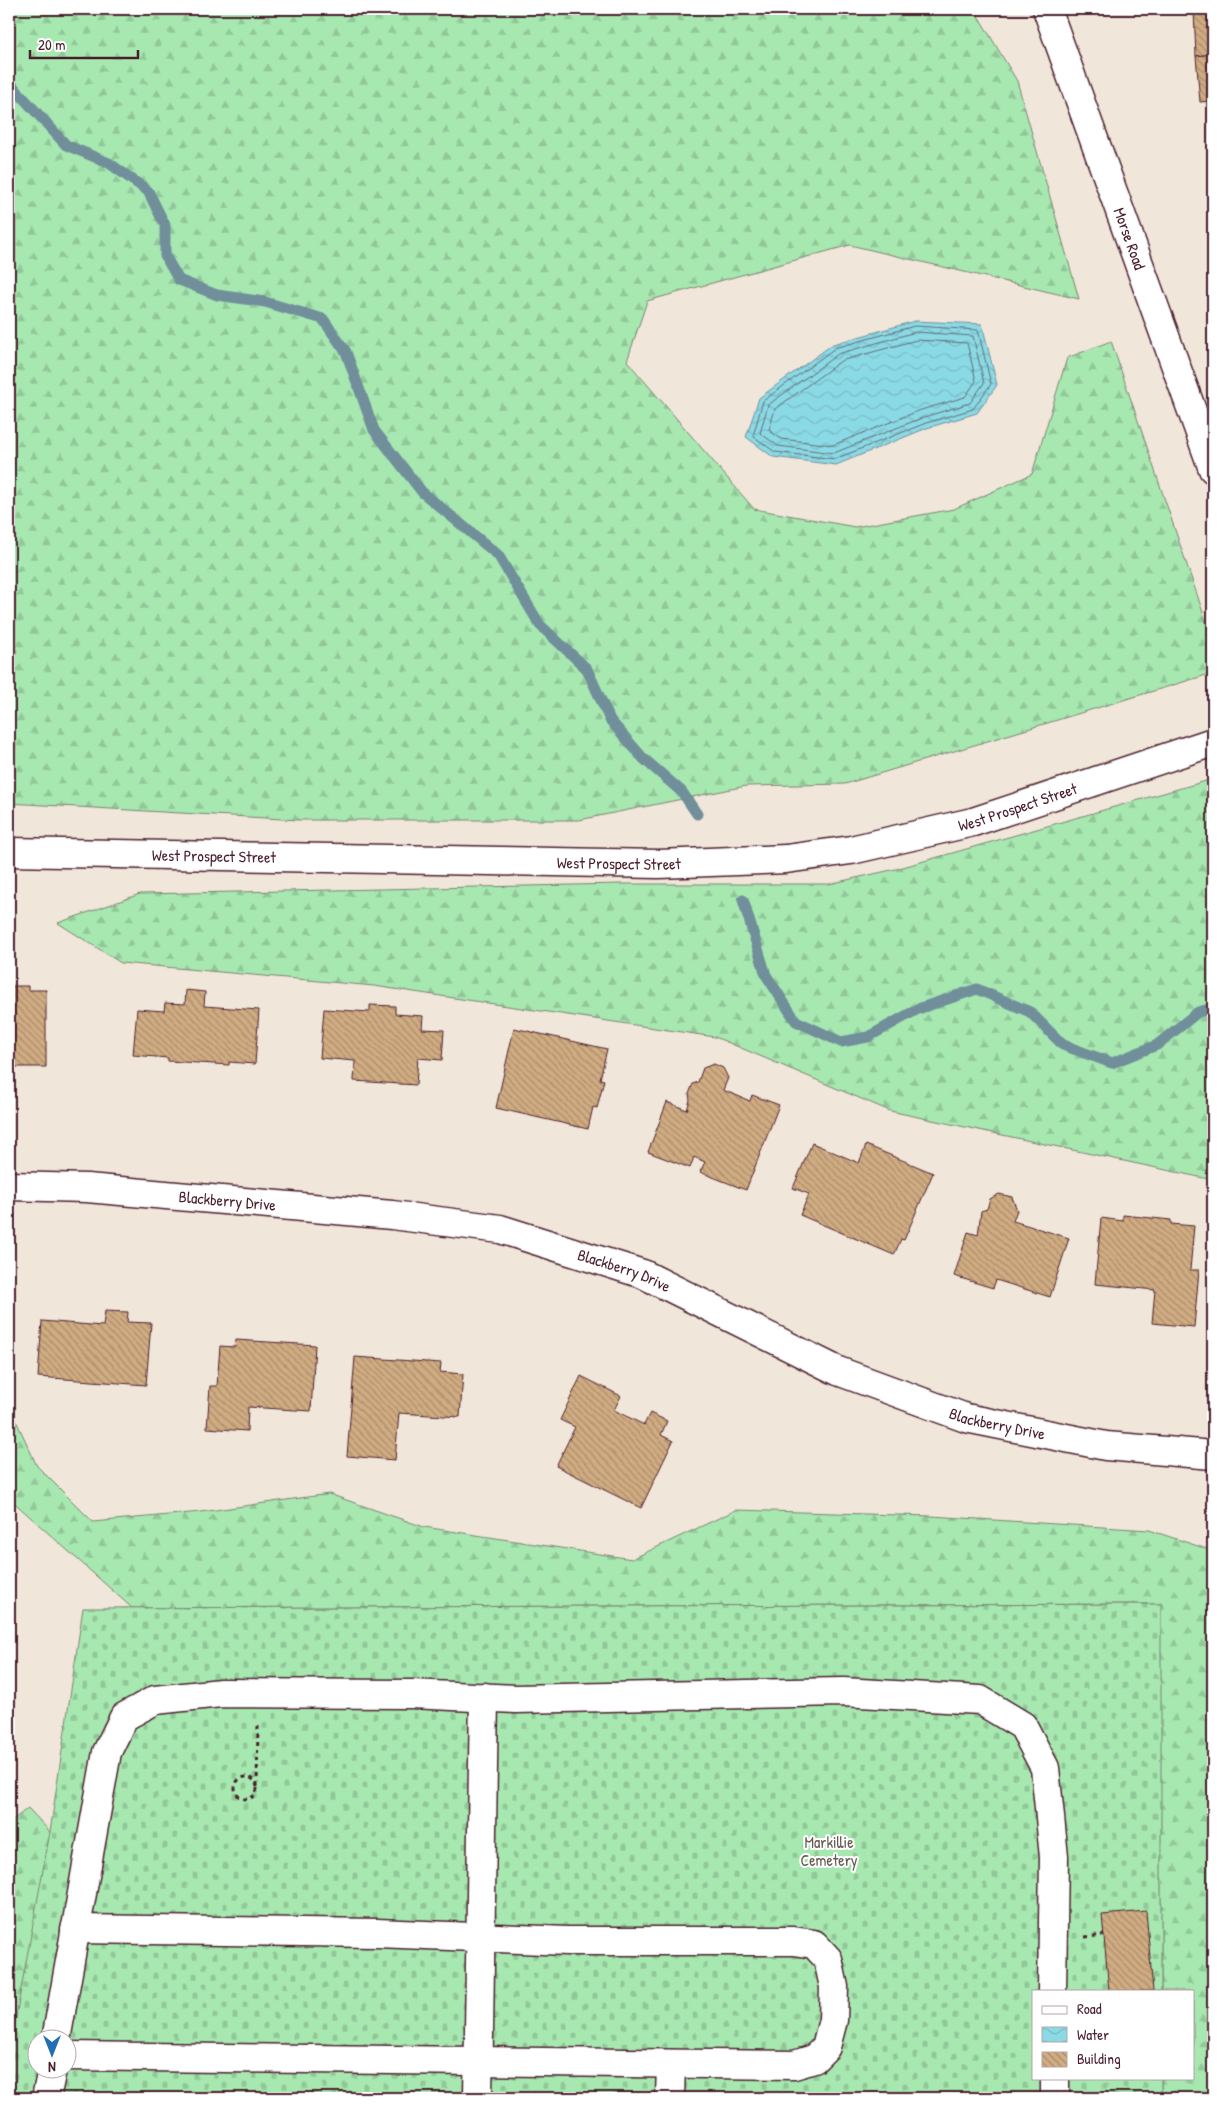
<svg xmlns="http://www.w3.org/2000/svg" width="1222" height="2107" viewBox="0 0 1222 2107" font-family="'Patrick Hand',sans-serif">
	<style>
		.forest { fill: url(#forest-firs); stroke: #78846e }
		.cemetery { fill: url(#cemetery-stones); stroke: #78846e; fill-rule: evenodd }
		.water { fill: url(#water-waves); stroke: #708f9b }
		.lines { fill: none; stroke-linecap: round; stroke-linejoin: round }
		.shore { stroke: #646a75; stroke-width: 1 }
		.stream { stroke: #708f9b; stroke-width: 11 }
		.building { fill: url(#building-back-hatch); stroke: #4a1f2b }
		.minor-casing { stroke: #4a1f2b; stroke-width: 31 }
		.path { stroke: #4a1f2b; stroke-width: 3; stroke-dasharray: 4 4; stroke-linecap: butt }
		.minor { stroke: #fff; stroke-width: 28 }
		.labels { text-anchor: middle; stroke-width: 4; stroke-linejoin: round; paint-order: stroke }
		.street-label { font-size: 16px; fill: #4a1f2b; stroke: #fff }
		.park-label { font-size: 16px; fill: #665b53; stroke: #fff }
	</style>
	<defs>
		<pattern id="forest-firs" width="22" height="20" patternUnits="userSpaceOnUse" patternTransform="scale(1.25)"><rect width="22" height="20" fill="#a7e8b1"/><path d="M5 1l3.5 6h-7zM16 11l3.5 6h-7z" fill="#91c798"/></pattern>
		<pattern id="cemetery-stones" width="16" height="16" patternUnits="userSpaceOnUse" patternTransform="scale(1.25)"><rect width="16" height="16" fill="#a7e8b1"/><path d="M2 7V4a2 2 0 0 1 4 0v3zM10 15v-3a2 2 0 0 1 4 0v3z" fill="#91c798"/></pattern>
		<pattern id="water-waves" width="16" height="10" patternUnits="userSpaceOnUse" patternTransform="scale(1.25)"><rect width="16" height="10" fill="#8adae5"/><path d="M0 5q4-4 8 0t8 0" fill="none" stroke="#79bbc5"/></pattern>
		<pattern id="building-back-hatch" width="6" height="6" patternUnits="userSpaceOnUse" patternTransform="scale(1.25)"><rect width="6" height="6" fill="#d0ac82"/><path d="M-1 5l2 2M0 0l6 6M5-1l2 2" fill="none" stroke="#ab8b6b"/></pattern>
	</defs>
	<rect width="100%" height="100%" fill="#f1e6da"/>
	<filter id="ink" filterUnits="userSpaceOnUse"><feTurbulence type="fractalNoise" baseFrequency=".02" numOctaves="2"/><feDisplacementMap in="SourceGraphic" scale="10" xChannelSelector="R" yChannelSelector="G"/><feConvolveMatrix kernelMatrix="1 2 1 2 8 2 1 2 1" color-interpolation-filters="sRGB"/></filter>
	<g filter="url(#ink)">
		<g class="forest">
			<polygon points="9,9 974,9 1017,81 1079,299 850,245 647,301 627,361 754,509 855,527 954,509 1032,474 1067,358 1111,341 1213,642 1213,673 845,784 746,786 579,820 299,820 9,803 9,674 17,651 9,642"/>
			<polygon points="1213,779 1213,1180 890,1111 715,1037 374,986 121,963 58,923 140,894 622,884 829,884 896,869"/>
			<polygon points="13,1414 37,1466 93,1522 201,1512 329,1494 424,1527 632,1559 736,1510 931,1516 1149,1530 1213,1551 1213,2098 1161,2098 1161,2078 1193,2078 1193,1991 1161,1991 1160,1604 132,1608 9,1498 9,1415"/>
			<polygon points="28,1808 64,1847 9,2098 9,1823"/>
		</g>
		<path class="cemetery" d="M1161,1604V1991H1033V2078H1161V2098H9V2054L50,1832L83,1608ZM38,2040H68V2070H38Z"/>
		<polygon class="water" points="915,321 982,324 997,385 977,413 927,428 836,465 773,457 746,437 759,398 833,344"/>
		<g class="lines">
			<g class="shore">
				<polygon points="915,326 978,330 991,384 973,409 926,423 835,459 775,452 753,436 763,401 835,348"/>
				<polygon points="916,332 973,336 984,383 970,403 924,417 834,453 778,446 760,433 768,405 838,354"/>
				<polygon points="917,340 967,343 976,381 965,397 921,410 833,445 781,439 769,430 775,409 841,361"/>
			</g>
			<g class="stream">
				<polyline points="9,82 66,145 109,163 148,191 165,225 165,256 179,280 217,295 265,302 323,319 346,352 374,430 422,492 498,555 540,625 587,669 610,720 643,758 682,792 697,814"/>
				<polyline points="743,900 766,975 796,1021 841,1042 868,1037 918,1009 977,989 1030,1012 1063,1045 1112,1063 1157,1045 1198,1012 1213,1008"/>
			</g>
		</g>
		<g class="building">
			<polygon points="1213,9 1213,54 1196,56 1194,11"/>
			<polygon points="1213,54 1213,101 1200,102 1196,56"/>
			<polygon points="9,986 28,986 28,990 46,990 46,1067 9,1067"/>
			<polygon points="186,990 205,992 204,1006 259,1010 255,1064 229,1062 229,1065 168,1061 168,1058 133,1055 137,1009 164,1011 165,1003 185,1004"/>
			<polygon points="370,1005 395,1006 395,1014 423,1016 422,1029 444,1030 442,1060 418,1058 416,1085 354,1081 355,1061 320,1058 324,1009 370,1012"/>
			<polygon points="514,1028 607,1049 600,1079 604,1080 597,1108 593,1107 588,1129 496,1108"/>
			<polygon points="714,1064 723,1068 728,1078 723,1090 750,1101 752,1095 779,1105 746,1190 700,1172 705,1162 694,1157 690,1168 648,1152 667,1102 687,1110 690,1100 689,1094 693,1084 698,1082 703,1068"/>
			<polygon points="812,1143 859,1163 866,1145 933,1173 904,1240 901,1239 894,1255 800,1215 809,1194 793,1188"/>
			<polygon points="999,1194 1012,1197 1017,1210 1013,1221 1069,1238 1050,1297 996,1280 993,1288 954,1276 968,1232 978,1235 981,1211 987,1209 990,1199"/>
			<polygon points="1123,1215 1171,1220 1171,1224 1194,1226 1190,1270 1199,1270 1194,1327 1152,1323 1155,1290 1095,1284 1101,1218 1123,1221"/>
			<polygon points="105,1311 128,1312 127,1322 151,1323 146,1385 38,1377 42,1321 103,1326"/>
			<polygon points="236,1340 315,1345 311,1411 248,1407 247,1431 207,1428 210,1386 217,1386 220,1346 235,1347"/>
			<polygon points="355,1357 441,1363 440,1372 463,1374 460,1417 399,1413 395,1460 347,1456"/>
			<polygon points="581,1376 621,1396 614,1410 644,1425 650,1413 667,1421 661,1435 673,1441 641,1508 556,1466 575,1427 560,1420"/>
			<polygon points="1146,1911 1153,1991 1109,1991 1102,1915"/>
		</g>
		<g class="lines">
			<defs>
				<g id="minor">
					<path id="s1" d="M1047,9L1213,469"/>
					<path id="s2" d="M9,852L658,864L786,859L851,850L973,822L1213,742"/>
					<path id="s3" d="M9,1186L87,1188L392,1215L500,1229L643,1274L838,1371L966,1418L1106,1446L1213,1455"/>
					<polyline points="56,2040 107,1752 124,1717 155,1700 221,1693 411,1694 516,1699 843,1692 980,1700 1023,1726 1045,1768 1054,1857 1052,1991"/>
					<polyline points="68,2056 794,2065 814,2059 826,2047 833,2020 834,1987 828,1959 814,1944 793,1941 567,1941 377,1933 75,1929"/>
					<polyline points="1055,2078 1055,2098"/>
					<polyline points="46,2098 52,2070"/>
					<polyline points="478,2098 484,1697"/>
					<polyline points="670,2098 671,2064"/>
				</g>
			</defs>
			<use href="#minor" class="minor-casing"/>
			<g class="path">
				<circle cx="246" cy="1788" r="11"/>
				<polyline points="257,1786 258,1726"/>
				<polyline points="1085,1937 1104,1935"/>
			</g>
			<use href="#minor" class="minor"/>
		</g>
	</g>
	<g class="labels">
		<g class="street-label">
			<text dy="6" stroke="none"><textPath href="#s1" startOffset="244">Morse Road</textPath></text>
			<text dy="6" stroke="none"><textPath href="#s2" startOffset="1015">West Prospect Street</textPath></text>
			<text dy="6" stroke="none"><textPath href="#s2" startOffset="205">West Prospect Street</textPath></text>
			<text dy="6" stroke="none"><textPath href="#s2" startOffset="610">West Prospect Street</textPath></text>
			<text dy="6" stroke="none"><textPath href="#s3" startOffset="219">Blackberry Drive</textPath></text>
			<text dy="6" stroke="none"><textPath href="#s3" startOffset="624">Blackberry Drive</textPath></text>
			<text dy="6" stroke="none"><textPath href="#s3" startOffset="1029">Blackberry Drive</textPath></text>
		</g>
		<g class="park-label">
			<text x="829" y="1848">Markillie<tspan x="829" dy="18">Cemetery</tspan></text>
		</g>
	</g>
	<rect width="1222" height="2107" fill="none" stroke="#fff" stroke-width="30"/>
	<rect x="15" y="15" width="1192" height="2077" fill="none" stroke="#4a1f2b" stroke-width="2" filter="url(#ink)"/>
	<rect x="1032" y="1990" width="162" height="90" fill="#ffffff" stroke="#b7a5aa"/>
	<rect x="1042" y="2006" width="25" height="8" fill="#ffffff" stroke="#b7a5aa"/>
	<text x="1077" y="2014" font-size="15" fill="#4a1f2b">Road</text>
	<rect x="1042" y="2027" width="25" height="15" fill="url(#water-waves)" stroke="#b7a5aa"/>
	<text x="1077" y="2040" font-size="15" fill="#4a1f2b">Water</text>
	<rect x="1042" y="2052" width="25" height="15" fill="url(#building-back-hatch)" stroke="#b7a5aa"/>
	<text x="1077" y="2064" font-size="15" fill="#4a1f2b">Building</text>
	<g transform="translate(52 2054) rotate(180)"><circle r="24" fill="#ffffff" stroke="#b7a5aa"/>
	<path d="M0-4L9 19L0 12L-9 19Z" fill="#1f6fb2"/>
	<text y="-8" font-size="14" font-weight="bold" text-anchor="middle" fill="#4a1f2b">N</text>
	</g>
	<path d="M30 50v8h108v-8" fill="none" stroke="#4a1f2b" stroke-width="2.5"/>
	<text x="38" y="50" font-size="15" fill="#4a1f2b" stroke="#ffffff" stroke-width="4" paint-order="stroke">20 m</text>
</svg>
